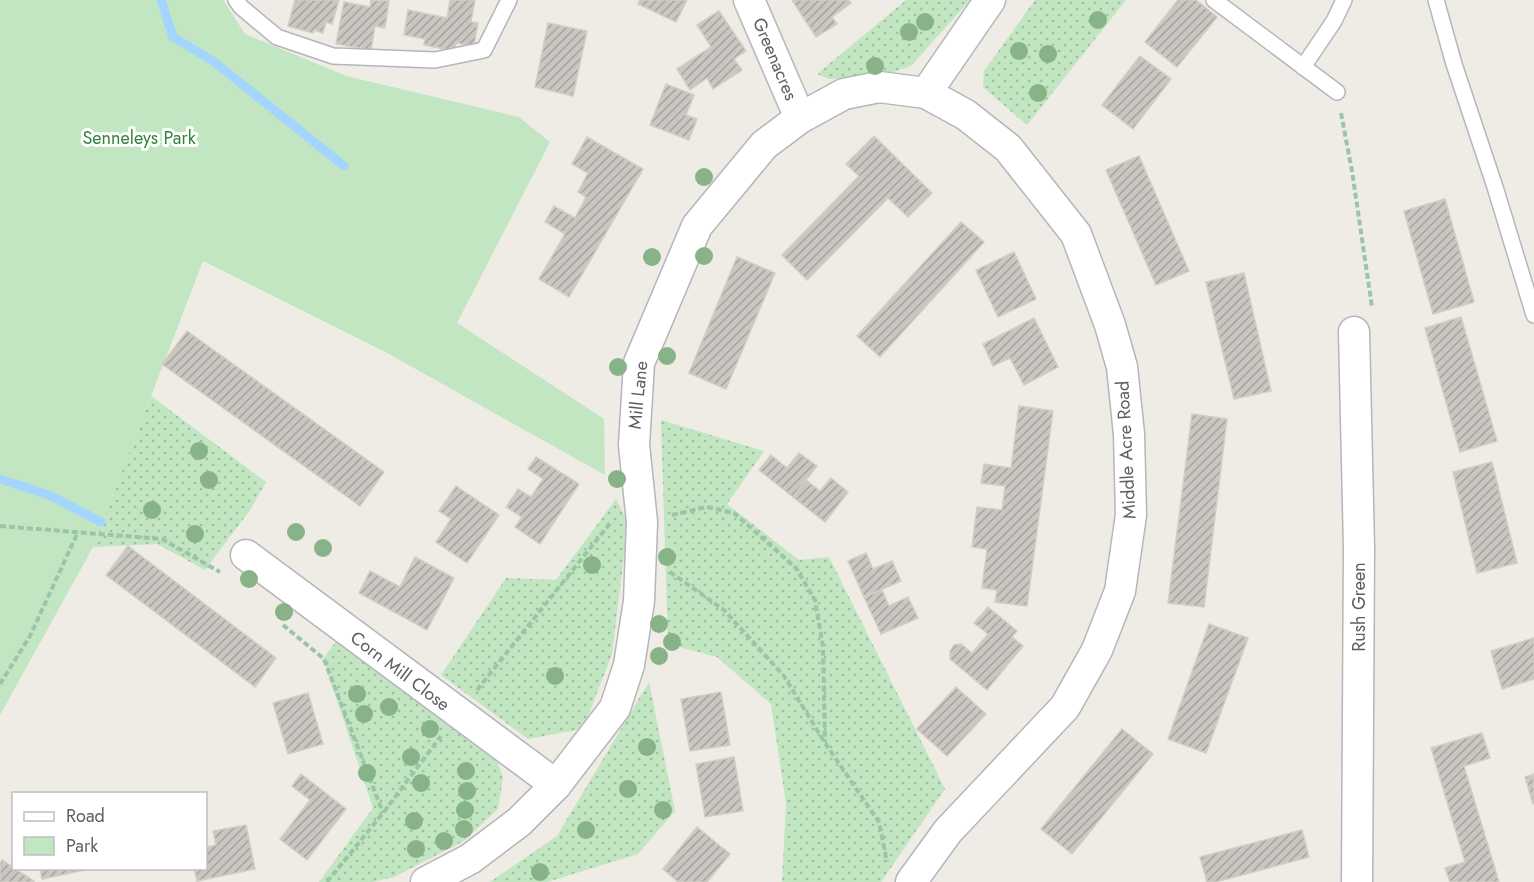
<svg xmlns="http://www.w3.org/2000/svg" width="1534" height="882" viewBox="0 0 1534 882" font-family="Jost,sans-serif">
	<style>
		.grass { fill: url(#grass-dots) }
		.green { fill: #c1e6c1 }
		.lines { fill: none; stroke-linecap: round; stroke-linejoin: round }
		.stream { stroke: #a4d5fe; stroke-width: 9 }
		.building { fill: url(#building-hatch); stroke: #d3cec2; stroke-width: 1.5 }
		.service-casing { stroke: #b4b6bb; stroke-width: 18 }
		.minor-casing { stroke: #b4b6bb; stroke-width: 33 }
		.path { stroke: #9ac6a7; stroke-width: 4; stroke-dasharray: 6 3; stroke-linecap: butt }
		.service { stroke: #fff; stroke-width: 15 }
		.minor { stroke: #fff; stroke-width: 30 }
		.tree { fill: #88b287 }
		.labels { text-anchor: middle; stroke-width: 6; stroke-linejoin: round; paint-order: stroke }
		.street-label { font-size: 18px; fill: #5c5f64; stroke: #fff }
		.park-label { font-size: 18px; fill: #35823b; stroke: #fff }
	</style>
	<defs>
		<pattern id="grass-dots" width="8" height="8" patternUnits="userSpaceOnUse" patternTransform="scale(1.5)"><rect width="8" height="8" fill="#c1e6c1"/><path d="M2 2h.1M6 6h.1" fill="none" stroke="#a0bea0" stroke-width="1.8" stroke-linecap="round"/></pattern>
		<pattern id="building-hatch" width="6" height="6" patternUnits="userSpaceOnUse" patternTransform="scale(1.5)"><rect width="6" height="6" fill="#cac6c1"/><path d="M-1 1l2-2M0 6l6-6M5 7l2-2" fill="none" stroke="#a7a4a0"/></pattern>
	</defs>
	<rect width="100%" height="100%" fill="#eeece4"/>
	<g class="grass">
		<polygon points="906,0 970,0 911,66 887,74 829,79 817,74"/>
		<polygon points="1035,0 1126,0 1027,125 983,87 984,71"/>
		<polygon points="151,396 266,482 250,510 205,570 157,544 93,547"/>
		<polygon points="661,420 764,451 727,504 799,560 829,557 945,789 881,882 782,882 786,803 771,704 717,657 668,644"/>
		<polygon points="616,499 628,523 612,654 588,716 577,730 528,739 441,675 506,578 556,580"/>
		<polygon points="340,636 495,754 503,778 498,809 464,841 394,877 372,882 319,882 373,808 323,659"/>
		<polygon points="649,682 675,811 638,854 547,882 490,882 557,836"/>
	</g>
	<polygon class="green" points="0,0 223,0 245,34 346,76 519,117 550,142 457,323 604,419 605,475 387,353 203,261 93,547 0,715"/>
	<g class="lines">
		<g class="stream">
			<polyline points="161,0 173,37 213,61 344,166"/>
			<polyline points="0,479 49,495 101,522"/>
		</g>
	</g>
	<g class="building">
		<polygon points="295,0 339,0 332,24 326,22 323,33 314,30 313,33 288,26"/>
		<polygon points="371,0 389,1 385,28 375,26 371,50 336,44 344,2 370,7"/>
		<polygon points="450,0 475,0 471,22 478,23 474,46 456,43 454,51 424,45 425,39 404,35 408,10 447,18"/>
		<polygon points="640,0 687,0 676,22 638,4"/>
		<polygon points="792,0 849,0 851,3 832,17 837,24 816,37"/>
		<polygon points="1178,0 1196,0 1217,17 1177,67 1145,42"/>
		<polygon points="719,11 746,51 734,59 742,70 713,89 707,78 690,90 677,69 711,47 697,25"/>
		<polygon points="548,23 587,31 573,96 535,87"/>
		<polygon points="1140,56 1171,79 1133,129 1102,105"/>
		<polygon points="666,84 694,95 686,115 697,119 689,140 650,125"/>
		<polygon points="874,136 932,193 908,217 888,198 807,280 782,255 859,176 846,164"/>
		<polygon points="587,137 643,169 569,297 539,279 565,234 545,222 554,206 575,218 586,197 578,192 588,173 572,164"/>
		<polygon points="1139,156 1189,271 1156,285 1106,170"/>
		<polygon points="1445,199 1474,302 1433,314 1404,211"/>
		<polygon points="961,222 984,242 880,357 857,336"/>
		<polygon points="1014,252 1036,299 998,317 976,270"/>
		<polygon points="737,257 775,273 726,389 689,373"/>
		<polygon points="1244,273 1271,391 1234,399 1206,282"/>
		<polygon points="1461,317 1497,441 1460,452 1425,328"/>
		<polygon points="1034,318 1058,367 1024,385 1010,358 993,366 983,344"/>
		<polygon points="187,331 384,472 360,506 162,364"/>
		<polygon points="1019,406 1053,411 1027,606 995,602 997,590 982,588 987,549 972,547 977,507 1002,510 1005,486 981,483 984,464 1011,468"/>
		<polygon points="1192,414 1227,419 1204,607 1168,603"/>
		<polygon points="799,453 817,466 793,497 759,470 771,455 787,468"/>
		<polygon points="536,457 579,484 540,544 515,527 522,517 506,507 518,489 531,497 543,479 528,469"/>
		<polygon points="1492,462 1517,563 1477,573 1453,472"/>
		<polygon points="831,478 848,492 825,522 793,497 806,480 820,491"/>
		<polygon points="456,486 499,515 467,563 436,542 451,519 439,511"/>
		<polygon points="128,546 276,658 255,687 106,575"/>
		<polygon points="866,553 873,569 892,561 901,581 864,597 848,561"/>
		<polygon points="415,557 454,578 427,630 359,593 370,571 400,587"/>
		<polygon points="882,590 889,606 908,597 918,618 881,634 864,597"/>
		<polygon points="988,607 1017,631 1012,637 1023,646 987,690 950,659 950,651 954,645 961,644 972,653 988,634 974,623"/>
		<polygon points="1209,624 1248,638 1206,753 1168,739"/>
		<polygon points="1534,638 1534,679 1502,689 1491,651"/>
		<polygon points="956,687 986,714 947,756 917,729"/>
		<polygon points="721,692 730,745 690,751 681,699"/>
		<polygon points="308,693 323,744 288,754 273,703"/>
		<polygon points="1122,729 1153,754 1072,854 1041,829"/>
		<polygon points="1482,733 1490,758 1464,766 1499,882 1450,882 1445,868 1465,862 1431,748"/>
		<polygon points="734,757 743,811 705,817 696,764"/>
		<polygon points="301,774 346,809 307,860 280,839 310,800 292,786"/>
		<polygon points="1534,774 1534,803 1533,804 1525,777"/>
		<polygon points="246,825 255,869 197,881 194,868 206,868 206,847 216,845 213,831"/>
		<polygon points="697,827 730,854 707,882 678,882 663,869"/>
		<polygon points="1302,830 1309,857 1216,882 1207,882 1200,857"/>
		<polygon points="2,860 34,881 33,882 0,882 0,864"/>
		<polygon points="40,868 94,868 42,879"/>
	</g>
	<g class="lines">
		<defs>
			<g id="service">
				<polyline points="236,0 241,7 277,37 333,56 435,60 484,50 509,0"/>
				<polyline points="1214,0 1337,92"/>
				<polyline points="1436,0 1454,64 1495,187 1534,315"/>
				<polyline points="1303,67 1334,21 1344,0"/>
			</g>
			<g id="minor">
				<polyline points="749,0 800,118"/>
				<polyline points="926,93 990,0"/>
				<polyline points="1354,332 1359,547 1357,882"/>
				<polyline points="246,555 556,785"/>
				<polyline points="426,882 470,859 519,822 556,785 615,708 629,665 639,601 642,522 634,445 639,363 697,226 764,145 800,118 844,94 879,87 926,93 966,115 1008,148 1076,234 1110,325 1122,367 1129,434 1131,515 1120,591 1097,650 1065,707 948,831 911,882"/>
			</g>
		</defs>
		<use href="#service" class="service-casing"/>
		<use href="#minor" class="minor-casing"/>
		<g class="path">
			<polyline points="1341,113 1352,171 1372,307"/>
			<polyline points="672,515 707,507 734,513 796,568 815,600 823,647 825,742"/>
			<polyline points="0,526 162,539 220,572"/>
			<polyline points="670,572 724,610 784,676 825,743 879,822 887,862"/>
			<polyline points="283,625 324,659 383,813"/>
			<polyline points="0,684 30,636 78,532"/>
			<polyline points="477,690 611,522"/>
			<polyline points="327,882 383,813 441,736"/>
		</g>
		<use href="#service" class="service"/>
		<use href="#minor" class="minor"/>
	</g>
	<g class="tree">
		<circle cx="1098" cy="20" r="9"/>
		<circle cx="925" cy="22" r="9"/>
		<circle cx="909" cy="32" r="9"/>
		<circle cx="1019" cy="51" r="9"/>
		<circle cx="1048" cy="54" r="9"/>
		<circle cx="875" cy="66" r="9"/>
		<circle cx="1038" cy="93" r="9"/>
		<circle cx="704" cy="177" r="9"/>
		<circle cx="704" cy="256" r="9"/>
		<circle cx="652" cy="257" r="9"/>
		<circle cx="667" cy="356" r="9"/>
		<circle cx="618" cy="367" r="9"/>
		<circle cx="199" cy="451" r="9"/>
		<circle cx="617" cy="479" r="9"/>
		<circle cx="209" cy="480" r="9"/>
		<circle cx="152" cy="510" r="9"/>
		<circle cx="296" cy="532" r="9"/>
		<circle cx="195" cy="534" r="9"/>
		<circle cx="323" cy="548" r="9"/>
		<circle cx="667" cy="557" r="9"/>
		<circle cx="592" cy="565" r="9"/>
		<circle cx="249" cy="579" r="9"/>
		<circle cx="284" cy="612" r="9"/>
		<circle cx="659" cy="624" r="9"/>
		<circle cx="672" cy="642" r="9"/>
		<circle cx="659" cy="656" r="9"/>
		<circle cx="555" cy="676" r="9"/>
		<circle cx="357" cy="694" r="9"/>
		<circle cx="389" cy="707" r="9"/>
		<circle cx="364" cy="714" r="9"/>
		<circle cx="430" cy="729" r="9"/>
		<circle cx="647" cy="747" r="9"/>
		<circle cx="411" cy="757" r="9"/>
		<circle cx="466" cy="771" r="9"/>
		<circle cx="367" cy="773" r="9"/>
		<circle cx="421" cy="783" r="9"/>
		<circle cx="628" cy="789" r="9"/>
		<circle cx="467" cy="791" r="9"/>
		<circle cx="465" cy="810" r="9"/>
		<circle cx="663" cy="810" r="9"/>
		<circle cx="414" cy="821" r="9"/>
		<circle cx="464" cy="829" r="9"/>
		<circle cx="586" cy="830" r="9"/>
		<circle cx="444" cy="841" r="9"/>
		<circle cx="416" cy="849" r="9"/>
		<circle cx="540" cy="872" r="9"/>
	</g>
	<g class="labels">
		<g class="street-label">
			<text transform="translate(775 59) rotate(67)" y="6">Greenacres</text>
			<text transform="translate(638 395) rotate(-84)" y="6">Mill Lane</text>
			<text transform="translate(1126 450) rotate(-93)" y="6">Middle Acre Road</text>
			<text transform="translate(1359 607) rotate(-90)" y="6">Rush Green</text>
			<text transform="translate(400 671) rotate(37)" y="6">Corn Mill Close</text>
		</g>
		<g class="park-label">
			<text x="139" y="144">Senneleys Park</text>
		</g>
	</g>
	<rect x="12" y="792" width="195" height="78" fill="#ffffff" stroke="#bebfc1" stroke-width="1.5"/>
	<rect x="24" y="812" width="30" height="9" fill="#ffffff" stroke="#bebfc1" stroke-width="1.5"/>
	<text x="66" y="822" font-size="18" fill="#5c5f64">Road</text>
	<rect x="24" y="837" width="30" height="18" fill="#c1e6c1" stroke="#bebfc1" stroke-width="1.5"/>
	<text x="66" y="852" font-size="18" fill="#5c5f64">Park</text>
</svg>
